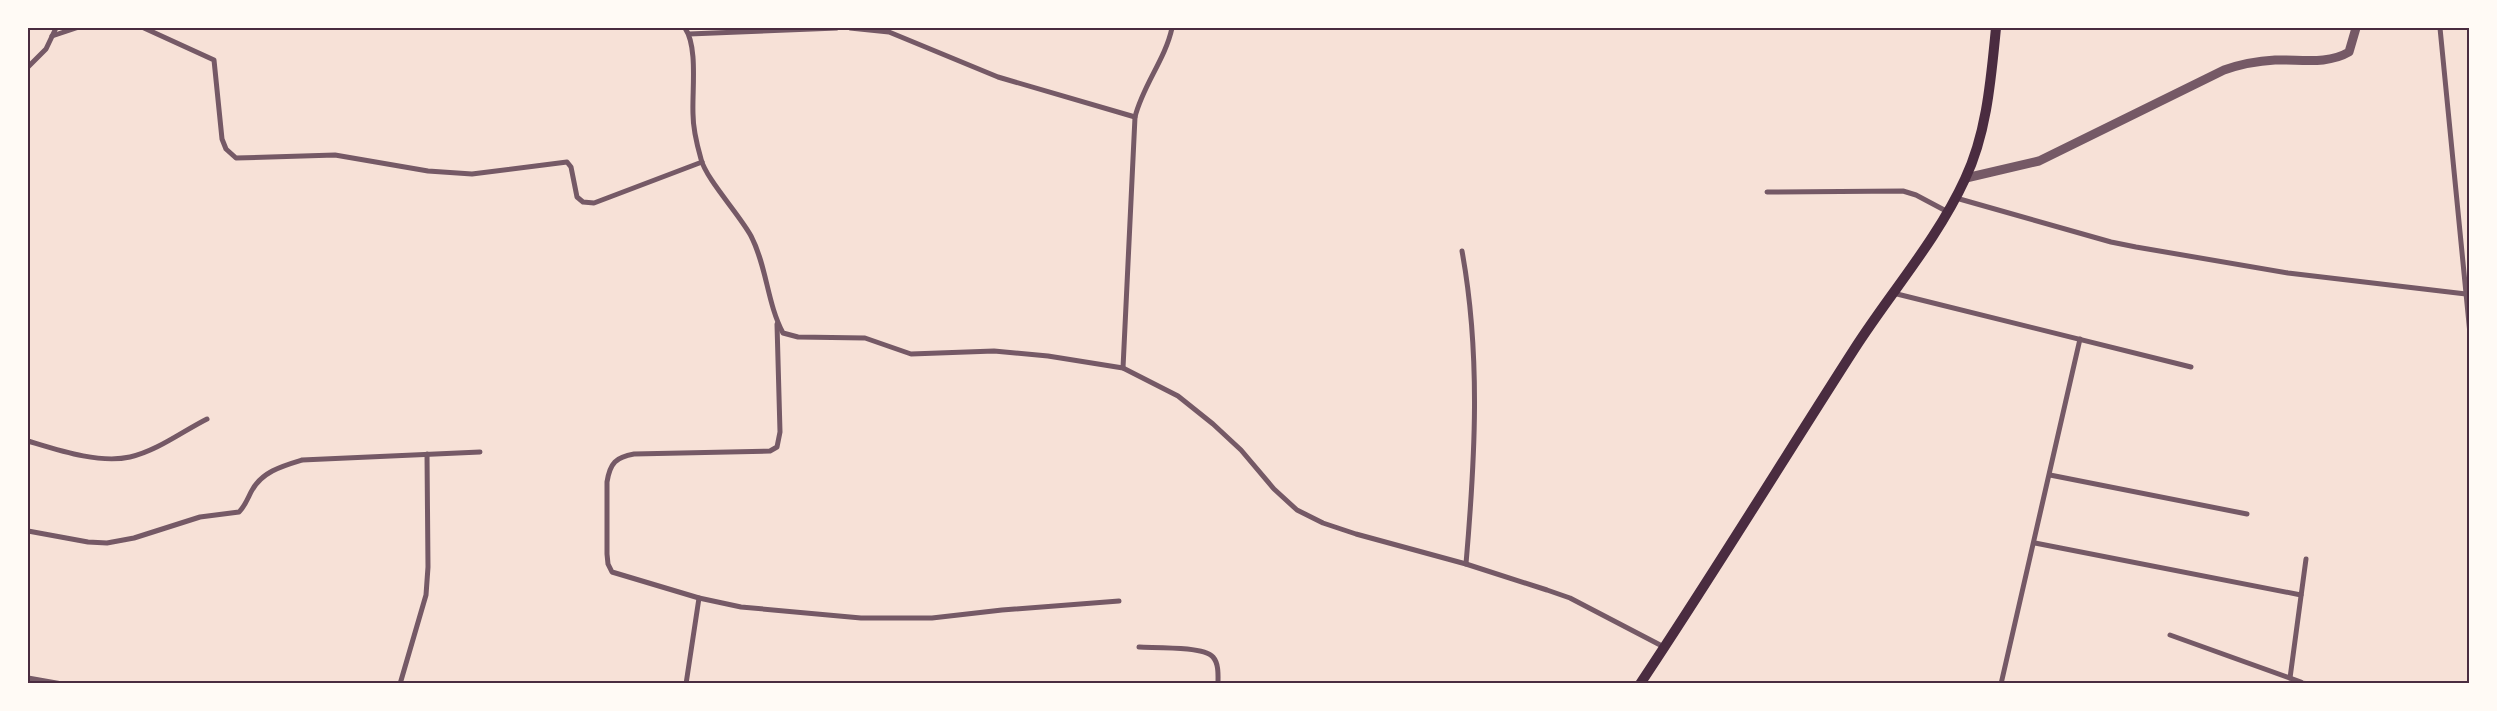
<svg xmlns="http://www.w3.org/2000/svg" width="2497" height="711" viewBox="0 0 2497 711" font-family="'Zilla Slab',serif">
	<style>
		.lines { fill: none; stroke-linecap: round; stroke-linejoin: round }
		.minor { stroke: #755966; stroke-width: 5 }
		.tertiary { stroke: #755966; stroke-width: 9 }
		.secondary { stroke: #4a2c40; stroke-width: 10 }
		.neatline { fill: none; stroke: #4a2c40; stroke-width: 2 }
	</style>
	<rect width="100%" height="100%" fill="#f7e1d7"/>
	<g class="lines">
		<g class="minor">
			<polyline points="144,28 214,60 222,139 226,149 236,158 335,155 428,171 472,174 567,162 571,167 577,197 583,202 594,203 702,162"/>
			<path d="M685,28C698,47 692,90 693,114C693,129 697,145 701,159C706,179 739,214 751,236C767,267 767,303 783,333L798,337L865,338L911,354L994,351L1048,356L1123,368L1178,396L1213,424L1241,450L1274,489L1297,510L1323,523L1356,534L1466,564L1547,590L1570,598L1664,647"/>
			<polyline points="850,28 889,32 998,77 1135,117"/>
			<polyline points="2440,28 2470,334"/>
			<polyline points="689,34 837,28"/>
			<polyline points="52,36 76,28"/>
			<polyline points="28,67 46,49 56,28"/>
			<polyline points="1767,192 1903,191 1916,195 1948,212"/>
			<polyline points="1956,198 2111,242 2136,247 2288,273 2466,294"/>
			<path d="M1462,251C1481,355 1475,459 1466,564"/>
			<polyline points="1893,293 2191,367"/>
			<path d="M777,324L780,432L777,447L770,451L634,454C616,457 610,463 607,482V554L608,564L612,572L699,598L741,607L861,618H932L1002,610L1119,601"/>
			<path d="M1123,368L1135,117C1143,85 1165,60 1172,28"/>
			<path d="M28,441C58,450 99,464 130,457C157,451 183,431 207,419"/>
			<polyline points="2050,475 2247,514"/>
			<path d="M28,531L88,542L107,543L134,538L200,517L239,512C245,506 247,500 251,492C261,472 282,466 302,460L480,452"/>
			<polyline points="2035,543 2301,595"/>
			<polyline points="2170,635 2301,682"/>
			<path d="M1139,647C1154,648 1203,646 1213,657C1219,664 1218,675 1218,684"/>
			<polyline points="28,678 62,684"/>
			<polyline points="2290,678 2306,559"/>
			<polyline points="2298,683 2314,684"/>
			<polyline points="400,684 426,595 428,567 427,454"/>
			<polyline points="686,684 699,598"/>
			<polyline points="2001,684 2080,339"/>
		</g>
		<path class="tertiary" d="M1966,178L2039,161L2224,70C2241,64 2257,61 2275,60C2300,59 2327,65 2349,52L2356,28"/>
		<path class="secondary" d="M1640,684C1714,573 1783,460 1855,348C1891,292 1937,240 1965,179C1987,133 1991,78 1996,28"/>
	</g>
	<rect width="2497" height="711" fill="none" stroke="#fffaf5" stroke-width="58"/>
	<rect x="29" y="29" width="2439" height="653" class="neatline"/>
</svg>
